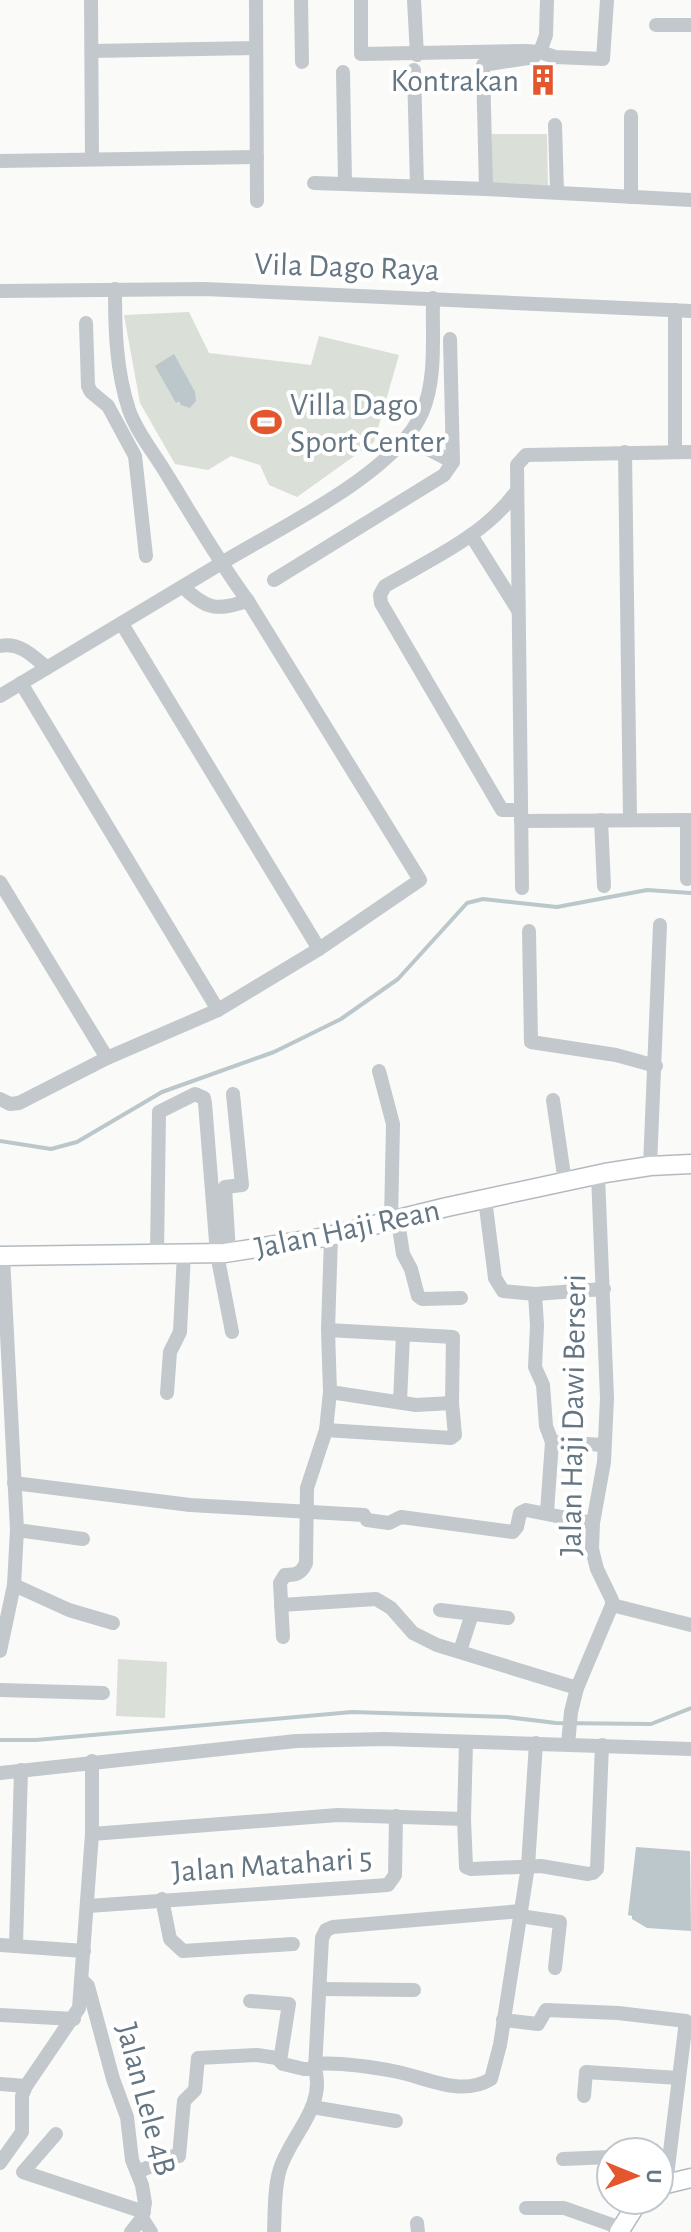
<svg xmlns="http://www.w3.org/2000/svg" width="691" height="2232" viewBox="0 0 691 2232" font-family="'Alegreya Sans',sans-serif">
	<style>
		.green { fill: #dadfd7 }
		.water { fill: #bbc7cb }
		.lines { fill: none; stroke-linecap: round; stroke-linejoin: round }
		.stream { stroke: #bbc7cb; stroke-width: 4 }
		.secondary-casing { stroke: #b3babf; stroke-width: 21 }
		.street { stroke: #c3c8cc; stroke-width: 14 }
		.secondary { stroke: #fff; stroke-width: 18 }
		.labels { text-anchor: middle; stroke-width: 8; stroke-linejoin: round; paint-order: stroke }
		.poi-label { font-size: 32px; fill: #657683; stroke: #fff; text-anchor: end }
		.street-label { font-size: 32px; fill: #657683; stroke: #fff }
	</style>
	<rect width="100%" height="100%" fill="#fafaf8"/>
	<g class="green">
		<polygon points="492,134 547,134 548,188 491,185"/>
		<polygon points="189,312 209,353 311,365 319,336 399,355 374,442 297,497 269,485 260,465 231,456 208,470 175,464 140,403 124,315"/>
		<polygon points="118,1659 167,1662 165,1718 116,1716"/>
	</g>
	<g class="water">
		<polygon points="174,354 195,392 196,401 190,408 181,405 179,401 176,403 155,366"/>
		<polygon points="636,1847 690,1851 691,1931 647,1928 632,1919 632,1916 628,1915"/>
	</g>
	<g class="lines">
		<g class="stream">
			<polyline points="0,1141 51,1149 77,1142 162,1092 274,1052 341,1019 398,979 467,903 483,899 557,907 647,890 691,893"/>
			<polyline points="0,1740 36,1740 352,1712 507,1717 556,1723 651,1724 691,1708"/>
		</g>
		<defs>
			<g id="secondary">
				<polyline points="0,1256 225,1253 325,1237 447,1207 605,1173 650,1166 691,1164"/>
				<polyline points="659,2188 666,2184 691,2178"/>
				<polyline points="619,2232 634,2208 643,2200"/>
			</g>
		</defs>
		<use href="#secondary" class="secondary-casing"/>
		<g class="street">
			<polyline points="91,0 92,159"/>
			<polyline points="256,0 257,201"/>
			<polyline points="301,0 302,62"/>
			<polyline points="361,0 361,54 526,51 540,52 555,57 603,59 607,0"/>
			<polyline points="414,0 417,55"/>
			<polyline points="656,25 691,25"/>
			<polyline points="92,51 256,48"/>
			<polyline points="540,52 546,35 547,0"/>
			<polyline points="414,70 417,186"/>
			<polyline points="343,72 345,183"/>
			<polyline points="555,125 557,192"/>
			<polyline points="0,161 257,157"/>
			<polyline points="314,183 486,189 691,200"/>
			<polyline points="486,189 483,65 534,57"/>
			<polyline points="631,197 631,116"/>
			<polyline points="0,291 204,289 691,311"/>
			<polyline points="675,310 675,451"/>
			<polyline points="86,323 88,386 91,392 108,406 135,456 146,556"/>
			<polyline points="407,438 453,462"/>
			<polyline points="625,452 630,818"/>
			<path d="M516,492C484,536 431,559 385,586L380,595L381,603L502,810H521"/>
			<polyline points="471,535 518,610"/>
			<polyline points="274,580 444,475 453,462 450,339"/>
			<path d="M183,587C209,611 216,610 248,601"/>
			<polyline points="122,624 319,949"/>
			<path d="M0,646C20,642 33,656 47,668"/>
			<polyline points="21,683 218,1010"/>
			<path d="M0,696C73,652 147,608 220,564C277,529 395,474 422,413C437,379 432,334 433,298"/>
			<polyline points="601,820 604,886"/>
			<polyline points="687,820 687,879"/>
			<polyline points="521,821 691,820"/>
			<polyline points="0,882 107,1058"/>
			<polyline points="522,888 517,465 526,455 691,452"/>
			<polyline points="529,931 531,1042 616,1055 656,1066"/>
			<polyline points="379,1071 393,1124 391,1220 399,1228 403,1254 411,1269 418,1296 422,1299 461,1298"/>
			<path d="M0,1099L10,1104L19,1103L107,1058L218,1010L319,949L420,880L248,601C219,562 195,520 169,478C156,455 138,435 129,410C116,370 115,330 115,289"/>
			<polyline points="553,1100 565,1182"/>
			<polyline points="650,1166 660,925"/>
			<polyline points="485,1199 495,1278 503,1291 535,1294 604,1289"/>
			<polyline points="229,1252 225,1187 242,1185 233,1094"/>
			<polyline points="157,1254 159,1112 195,1094 204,1098 205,1103 217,1254 232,1332"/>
			<polyline points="535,1294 537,1325 535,1367 543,1385 546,1426 552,1442 604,1445"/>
			<polyline points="330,1392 416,1405 452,1403"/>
			<polyline points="167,1393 170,1352 180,1332 184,1253"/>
			<polyline points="400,1402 403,1335"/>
			<polyline points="326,1430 451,1438 455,1435 452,1403 453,1337 328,1330"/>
			<polyline points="14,1483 190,1505 364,1515 367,1520 389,1523 401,1517 513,1532 517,1527 520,1513 526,1510 593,1523"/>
			<polyline points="547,1512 552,1442"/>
			<polyline points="17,1530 83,1539"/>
			<polyline points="14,1585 69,1610 113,1623"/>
			<polyline points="281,1605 376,1599 391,1608 413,1633 437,1645 577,1688"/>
			<polyline points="612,1605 691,1625"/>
			<polyline points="440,1610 508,1618"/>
			<path d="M283,1637L280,1583L285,1575C296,1575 301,1574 306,1563L307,1488L326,1430L330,1392L328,1330L331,1236"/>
			<polyline points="0,1651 14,1585 17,1530 3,1256"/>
			<polyline points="460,1651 472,1614"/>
			<polyline points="0,1690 103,1693"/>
			<polyline points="466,1742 464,1819 466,1867 471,1869 541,1866 588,1874 593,1873 597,1869 602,1745"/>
			<polyline points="568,1744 571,1712 577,1688 612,1605 612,1600 597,1569 592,1549 593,1523 604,1462 607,1398 598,1175"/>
			<polyline points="0,1773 296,1741 384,1739 691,1749"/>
			<polyline points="92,1834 338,1815 464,1819"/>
			<polyline points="162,1899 170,1939 183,1951 293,1944"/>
			<polyline points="88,1906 388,1885 395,1875 396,1816"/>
			<polyline points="520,1916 560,1922 555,1968"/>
			<polyline points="0,1945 84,1951"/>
			<polyline points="16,1946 21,1770"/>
			<polyline points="82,1980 88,1986 113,2079 127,2117 132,2160 142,2185 145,2203 142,2218 131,2232"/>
			<polyline points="321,1989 414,1990"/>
			<polyline points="250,2001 289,2004 280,2061"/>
			<polyline points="0,2015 74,2019"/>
			<polyline points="503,2020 538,2024 546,2010 618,2013 686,2021 666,2184"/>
			<path d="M315,2064C342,2062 372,2067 398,2072C428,2078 461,2097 491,2079L500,2045L528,1866L536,1743"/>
			<polyline points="0,2084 26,2086"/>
			<polyline points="584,2096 586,2072 679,2078"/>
			<polyline points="312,2107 396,2121"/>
			<polyline points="56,2134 23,2172 144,2212"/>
			<polyline points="563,2159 611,2157"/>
			<polyline points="0,2163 22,2132 22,2096 26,2086 79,2008 92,1834 92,1761"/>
			<polyline points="137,2172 154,2165 154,2158 179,2156 184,2101 195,2090 198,2058 257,2055 277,2058 283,2064 304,2069 315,2069"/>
			<polyline points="526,2208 564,2208 621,2228"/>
			<polyline points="142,2218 151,2232"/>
			<polyline points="417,2223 418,2232"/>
			<path d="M274,2232C275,2212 274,2188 280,2169C290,2136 326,2107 315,2069L322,1938L326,1930L333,1927L521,1911"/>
		</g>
		<use href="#secondary" class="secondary"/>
	</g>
	<defs>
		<symbol id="building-bare" viewBox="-9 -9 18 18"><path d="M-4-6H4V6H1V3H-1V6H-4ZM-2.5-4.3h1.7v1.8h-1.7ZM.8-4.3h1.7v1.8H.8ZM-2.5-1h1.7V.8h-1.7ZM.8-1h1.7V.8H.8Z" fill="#e4572e" stroke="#fff" stroke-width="2.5" paint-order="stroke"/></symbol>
		<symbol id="stadium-bare" viewBox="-9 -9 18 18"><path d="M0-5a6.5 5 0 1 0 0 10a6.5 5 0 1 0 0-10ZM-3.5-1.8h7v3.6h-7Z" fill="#e4572e" stroke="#fff" stroke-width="2.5" paint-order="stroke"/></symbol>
	</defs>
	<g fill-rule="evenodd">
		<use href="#building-bare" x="521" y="58" width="44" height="44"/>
		<use href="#stadium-bare" x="244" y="400" width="44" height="44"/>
	</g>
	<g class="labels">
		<g class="poi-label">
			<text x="519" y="91">Kontrakan</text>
			<text x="290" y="415" text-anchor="start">Villa Dago<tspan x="290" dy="37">Sport Center</tspan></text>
		</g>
		<g class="street-label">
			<text transform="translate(347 266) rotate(2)" y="11">Vila Dago Raya</text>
			<text transform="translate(347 1228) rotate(-12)" y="11">Jalan Haji Rean</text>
			<text transform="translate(572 1415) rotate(-89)" y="11">Jalan Haji Dawi Berseri</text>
			<text transform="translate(272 1864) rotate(-4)" y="11">Jalan Matahari 5</text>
			<text transform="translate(147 2099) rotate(75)" y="11">Jalan Lele 4B</text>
		</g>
	</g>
	<g transform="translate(635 2176) rotate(91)"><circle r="38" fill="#ffffff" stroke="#c1c8cd" stroke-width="2"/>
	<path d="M0-6L14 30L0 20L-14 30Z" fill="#e4572e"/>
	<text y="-12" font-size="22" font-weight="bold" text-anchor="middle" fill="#657683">U</text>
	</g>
</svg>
